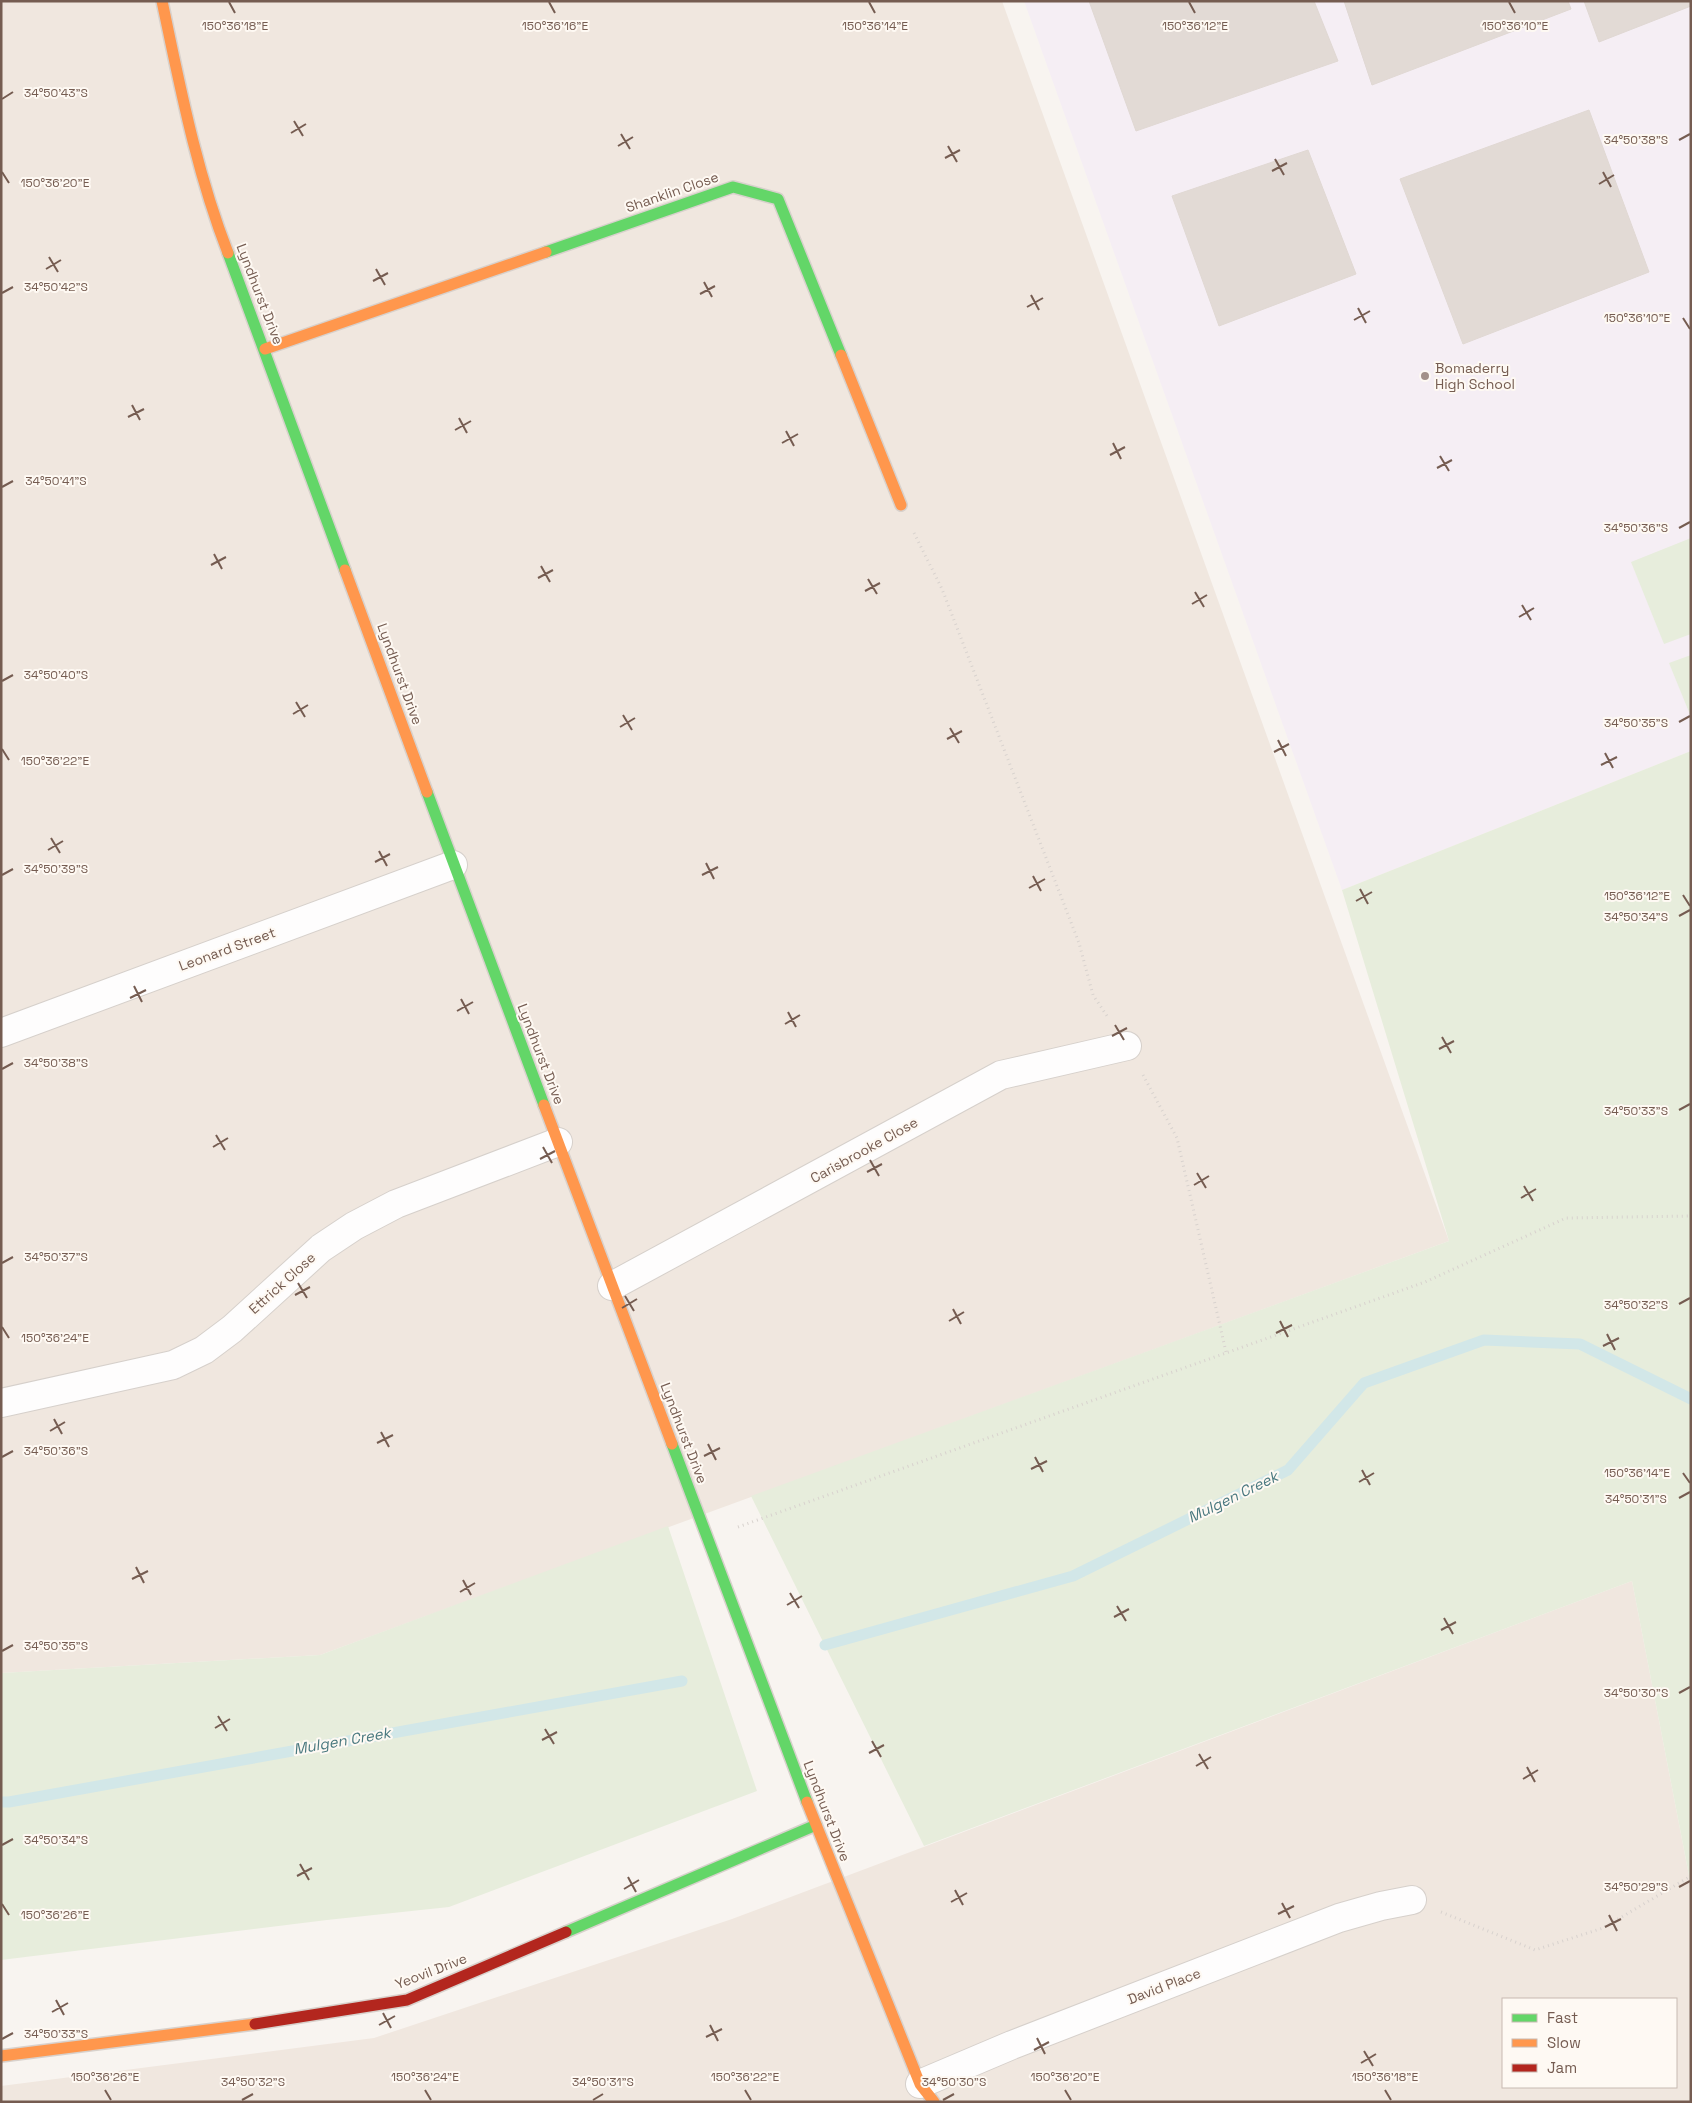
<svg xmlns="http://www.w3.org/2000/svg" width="1692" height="2103" viewBox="0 0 1692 2103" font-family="'Space Grotesk',sans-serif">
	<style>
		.residential { fill: #f0e7df; fill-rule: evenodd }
		.education { fill: #f5eef4 }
		.green { fill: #e7eddc }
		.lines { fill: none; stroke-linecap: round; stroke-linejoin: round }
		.stream { stroke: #d2e7e8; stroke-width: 11 }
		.building { fill: #e2dad5; stroke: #e0d8d3 }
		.street-casing { stroke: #d6d0cb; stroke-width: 30 }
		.fast-casing { stroke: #d8d1cc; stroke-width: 14 }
		.slow-casing { stroke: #d8d1cc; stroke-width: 14 }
		.jam-casing { stroke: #d8d1cc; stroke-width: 14 }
		.path { stroke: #d8d2ce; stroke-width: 3; stroke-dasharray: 1 4; stroke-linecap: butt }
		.street { stroke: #fefdfd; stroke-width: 28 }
		.fast { stroke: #63d668; stroke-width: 11 }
		.slow { stroke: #ff974d; stroke-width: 11 }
		.jam { stroke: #b3261e; stroke-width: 11 }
		.ticks { fill: none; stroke: #755c51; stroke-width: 2 }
		.poi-dot { fill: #a39189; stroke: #fef9f3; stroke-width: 2 }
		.labels { text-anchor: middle; stroke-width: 4; stroke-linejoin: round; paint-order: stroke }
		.street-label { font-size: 14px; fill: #755c51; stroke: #fef9f3 }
		.poi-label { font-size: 14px; fill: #755c51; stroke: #fef9f3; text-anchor: start }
		.water-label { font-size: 15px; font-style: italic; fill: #49787f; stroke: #fef9f3 }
		.ticks-label { font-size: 12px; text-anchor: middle; fill: #755c51; stroke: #fef9f3; stroke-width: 4; stroke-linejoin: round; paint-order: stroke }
	</style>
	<rect width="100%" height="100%" fill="#f8f4f0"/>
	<g class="residential">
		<polygon points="1,1 1002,1 1449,1241 320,1655 1,1673"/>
		<path d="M1632,1581L1691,1886V2102H1V2086L374,2038L732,1919ZM1503,1999H1676V2087H1503Z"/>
	</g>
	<polygon class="education" points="1024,1 1691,1 1691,751 1342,890"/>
	<g class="green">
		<polygon points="1691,538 1691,634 1664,644 1631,562"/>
		<polygon points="1691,655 1691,717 1669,663"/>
		<polygon points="1691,751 1691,1886 1632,1581 924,1846 751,1496 1449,1241 1342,890"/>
		<polygon points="668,1526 757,1791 449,1907 327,1920 1,1960 1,1673 320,1655"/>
	</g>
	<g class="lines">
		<g class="stream">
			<polyline points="825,1645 1073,1576 1288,1470 1364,1383 1484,1340 1580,1344 1691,1399"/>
			<polyline points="1,1802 9,1802 682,1681"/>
		</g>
	</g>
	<g class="building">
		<polygon points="1089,1 1314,1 1338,61 1136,131"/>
		<polygon points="1344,1 1568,1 1571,9 1372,85"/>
		<polygon points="1584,1 1691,1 1691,6 1599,42"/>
		<polygon points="1589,110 1649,272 1463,344 1400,179"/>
		<polygon points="1308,150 1356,274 1219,326 1172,196"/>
	</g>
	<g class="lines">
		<defs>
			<g id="street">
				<polyline points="1,1033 453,865"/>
				<polyline points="612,1286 1001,1075 1127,1046"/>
				<polyline points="1,1403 173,1365 204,1350 232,1329 321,1248 354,1226 396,1204 558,1142"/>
				<polyline points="920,2084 1012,2045 1339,1918 1381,1906 1412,1900"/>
			</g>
			<g id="fast">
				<polyline points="546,252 733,187 778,199 841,355"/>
				<polyline points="228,253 345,570"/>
				<polyline points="427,792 544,1105"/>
				<polyline points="672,1444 807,1802"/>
				<polyline points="566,1932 816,1825"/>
			</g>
			<g id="slow">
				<path d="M162,1C180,86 196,171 228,253"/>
				<polyline points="265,349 546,252"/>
				<polyline points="841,355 901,505"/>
				<polyline points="345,570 427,792"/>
				<polyline points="544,1105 672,1444"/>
				<polyline points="807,1802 920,2084 934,2102"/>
				<polyline points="1,2056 255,2024"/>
			</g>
			<polyline id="jam" points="255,2024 407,2000 566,1932"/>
		</defs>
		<use href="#street" class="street-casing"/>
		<use href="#fast" class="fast-casing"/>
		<use href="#slow" class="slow-casing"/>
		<use href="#jam" class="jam-casing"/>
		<g class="path">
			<polyline points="914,533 942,589 1079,943 1093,995 1107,1016"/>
			<polyline points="1143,1075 1177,1138 1226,1352"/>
			<polyline points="738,1527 1425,1282 1566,1218 1691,1216"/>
			<polyline points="1441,1912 1535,1950 1603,1928 1691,1876"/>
		</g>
		<use href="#street" class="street"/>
		<use href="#fast" class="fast"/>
		<use href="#slow" class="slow"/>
		<use href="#jam" class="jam"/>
	</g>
	<path class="ticks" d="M229,2L235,13M549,2L555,13M869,2L875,13M1189,2L1195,13M1509,2L1515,13M2,99L13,92M294,121L303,136M291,133L306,124M621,134L630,149M1679,140L1690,134M618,146L633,137M948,146L957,162M945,158L960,150M1275,159L1284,175M1272,171L1287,163M2,172L9,183M1603,172L1611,187M1599,184L1614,175M49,257L58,272M46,269L61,260M376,269L385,285M373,281L388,273M704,282L712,297M2,293L13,287M700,294L715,286M1031,295L1039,310M1027,307L1043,298M1358,308L1366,323M1683,318L1690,329M1354,320L1370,311M132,405L140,420M128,417L144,409M459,418L467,433M455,430L471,421M786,431L794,446M782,443L798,434M1113,443L1121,459M1110,455L1125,447M1440,456L1449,471M1437,468L1452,460M2,487L13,481M1679,528L1690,522M214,554L222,569M211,565L226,557M541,566L550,582M538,578L553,570M868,579L877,594M865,591L880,583M1195,592L1204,607M1192,604L1207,595M1522,605L1531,620M1519,617L1534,608M2,681L13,675M296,702L305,717M293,714L308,705M623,715L632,730M1679,722L1690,716M620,727L635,718M950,728L959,743M947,739L962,731M1278,740L1286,756M2,749L9,760M1274,752L1289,744M1605,753L1613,768M1601,765L1617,757M51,838L60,853M48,850L63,841M379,851L387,866M375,862L390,854M706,863L714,879M2,875L13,869M702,875L718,867M1033,876L1041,891M1029,888L1045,879M1360,889L1368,904M1683,895L1690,906M1356,901L1372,892M1679,916L1690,910M134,986L142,1002M130,998L146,990M461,999L469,1014M457,1011L473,1002M788,1012L796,1027M785,1024L800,1015M1115,1025L1124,1040M1112,1036L1127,1028M1442,1037L1451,1053M1439,1049L1454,1041M2,1069L13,1063M1679,1110L1690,1104M216,1135L225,1150M213,1147L228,1138M543,1147L552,1163M540,1159L555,1151M870,1160L879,1176M867,1172L882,1164M1197,1173L1206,1188M1194,1185L1209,1176M1524,1186L1533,1201M1521,1198L1536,1189M2,1263L13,1257M298,1283L307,1298M295,1295L310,1287M625,1296L634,1311M1679,1304L1690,1298M622,1308L637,1299M953,1309L961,1324M949,1321L964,1312M1280,1321L1288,1337M2,1327L9,1338M1276,1333L1292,1325M1607,1334L1615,1350M1603,1346L1619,1338M54,1419L62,1434M50,1431L65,1422M381,1432L389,1447M377,1443L393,1435M708,1444L716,1460M704,1456L720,1448M2,1457L13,1451M1035,1457L1043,1472M1031,1469L1047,1461M1362,1470L1370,1485M1683,1473L1690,1483M1359,1482L1374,1473M1679,1498L1690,1492M136,1567L144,1583M132,1579L148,1571M463,1580L471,1595M460,1592L475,1583M790,1593L799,1608M787,1605L802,1596M1117,1606L1126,1621M1114,1617L1129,1609M1444,1618L1453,1634M1441,1630L1456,1622M2,1651L13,1645M1679,1693L1690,1687M218,1716L227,1731M215,1728L230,1719M545,1729L554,1744M542,1740L557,1732M872,1741L881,1757M869,1753L884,1745M1199,1754L1208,1769M1196,1766L1211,1757M1527,1767L1535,1782M1523,1779L1538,1770M2,1845L13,1839M300,1864L309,1880M297,1876L312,1868M628,1877L636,1892M1679,1887L1690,1881M624,1889L639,1880M955,1890L963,1905M951,1902L967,1893M1282,1903L1290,1918M2,1904L9,1915M1278,1914L1294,1906M1609,1915L1617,1931M1605,1927L1621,1919M56,2000L64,2015M52,2012L68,2003M383,2013L391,2028M379,2025L395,2016M710,2025L718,2041M706,2037L722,2029M1037,2038L1045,2054M2,2039L13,2033M1034,2050L1049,2042M1364,2051L1373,2066M1361,2063L1376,2054M105,2090L111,2100M425,2090L431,2100M745,2090L751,2100M1065,2090L1071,2100M1385,2090L1391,2100M242,2100L253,2094M593,2100L603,2094M943,2100L954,2094"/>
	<circle class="poi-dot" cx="1425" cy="376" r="5"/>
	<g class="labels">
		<g class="street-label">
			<text transform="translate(672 192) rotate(-19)" y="5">Shanklin Close</text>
			<text transform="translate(260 294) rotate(69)" y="5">Lyndhurst Drive</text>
			<text transform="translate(400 674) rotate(70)" y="5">Lyndhurst Drive</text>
			<text transform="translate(227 949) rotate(-20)" y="5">Leonard Street</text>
			<text transform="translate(541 1054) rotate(69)" y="5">Lyndhurst Drive</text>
			<text transform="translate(864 1150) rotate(-29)" y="5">Carisbrooke Close</text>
			<text transform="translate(282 1283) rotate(-42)" y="5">Ettrick Close</text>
			<text transform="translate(684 1433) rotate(69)" y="5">Lyndhurst Drive</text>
			<text transform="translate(827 1811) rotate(69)" y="5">Lyndhurst Drive</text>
			<text transform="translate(431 1971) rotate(-21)" y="5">Yeovil Drive</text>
			<text transform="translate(1164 1986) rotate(-21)" y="5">David Place</text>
		</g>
		<g class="poi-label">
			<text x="1435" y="373">Bomaderry<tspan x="1435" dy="16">High School</tspan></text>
		</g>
		<g class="water-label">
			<text transform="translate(1233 1497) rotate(-26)" y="5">Mulgen Creek</text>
			<text transform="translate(342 1741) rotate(-10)" y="5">Mulgen Creek</text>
		</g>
	</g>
	<g class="ticks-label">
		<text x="235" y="30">150°36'18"E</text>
		<text x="555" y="30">150°36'16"E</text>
		<text x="875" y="30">150°36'14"E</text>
		<text x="1195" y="30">150°36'12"E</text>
		<text x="1515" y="30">150°36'10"E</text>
		<text x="56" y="97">34°50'43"S</text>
		<text x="1636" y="144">34°50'38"S</text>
		<text x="55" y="187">150°36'20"E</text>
		<text x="56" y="291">34°50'42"S</text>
		<text x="1637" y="322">150°36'10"E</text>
		<text x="56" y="485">34°50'41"S</text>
		<text x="1636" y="532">34°50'36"S</text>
		<text x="56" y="679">34°50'40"S</text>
		<text x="1636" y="727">34°50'35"S</text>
		<text x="55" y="765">150°36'22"E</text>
		<text x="56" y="873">34°50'39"S</text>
		<text x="1637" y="900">150°36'12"E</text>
		<text x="1636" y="921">34°50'34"S</text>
		<text x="56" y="1067">34°50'38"S</text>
		<text x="1636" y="1115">34°50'33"S</text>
		<text x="56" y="1261">34°50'37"S</text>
		<text x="1636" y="1309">34°50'32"S</text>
		<text x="55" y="1342">150°36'24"E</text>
		<text x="56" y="1455">34°50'36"S</text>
		<text x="1637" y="1477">150°36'14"E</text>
		<text x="1636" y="1503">34°50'31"S</text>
		<text x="56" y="1650">34°50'35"S</text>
		<text x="1636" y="1697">34°50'30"S</text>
		<text x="56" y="1844">34°50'34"S</text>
		<text x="1636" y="1891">34°50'29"S</text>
		<text x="55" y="1919">150°36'26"E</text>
		<text x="56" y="2038">34°50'33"S</text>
		<text x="105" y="2081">150°36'26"E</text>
		<text x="425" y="2081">150°36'24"E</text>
		<text x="745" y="2081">150°36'22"E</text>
		<text x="1065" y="2081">150°36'20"E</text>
		<text x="1385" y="2081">150°36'18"E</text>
		<text x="253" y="2086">34°50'32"S</text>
		<text x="603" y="2086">34°50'31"S</text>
		<text x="954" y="2086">34°50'30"S</text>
	</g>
	<rect width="1692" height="2103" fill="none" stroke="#755c51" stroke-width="5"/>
	<rect x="1502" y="1998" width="175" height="90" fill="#fef9f3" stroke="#c7bab2"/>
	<rect x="1512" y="2014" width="25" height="8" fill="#63d668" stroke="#c7bab2"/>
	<text x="1547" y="2023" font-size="15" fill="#755c51">Fast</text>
	<rect x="1512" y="2039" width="25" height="8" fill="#ff974d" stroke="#c7bab2"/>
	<text x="1547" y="2048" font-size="15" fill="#755c51">Slow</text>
	<rect x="1512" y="2064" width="25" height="8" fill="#b3261e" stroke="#c7bab2"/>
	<text x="1547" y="2073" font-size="15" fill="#755c51">Jam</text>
</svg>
